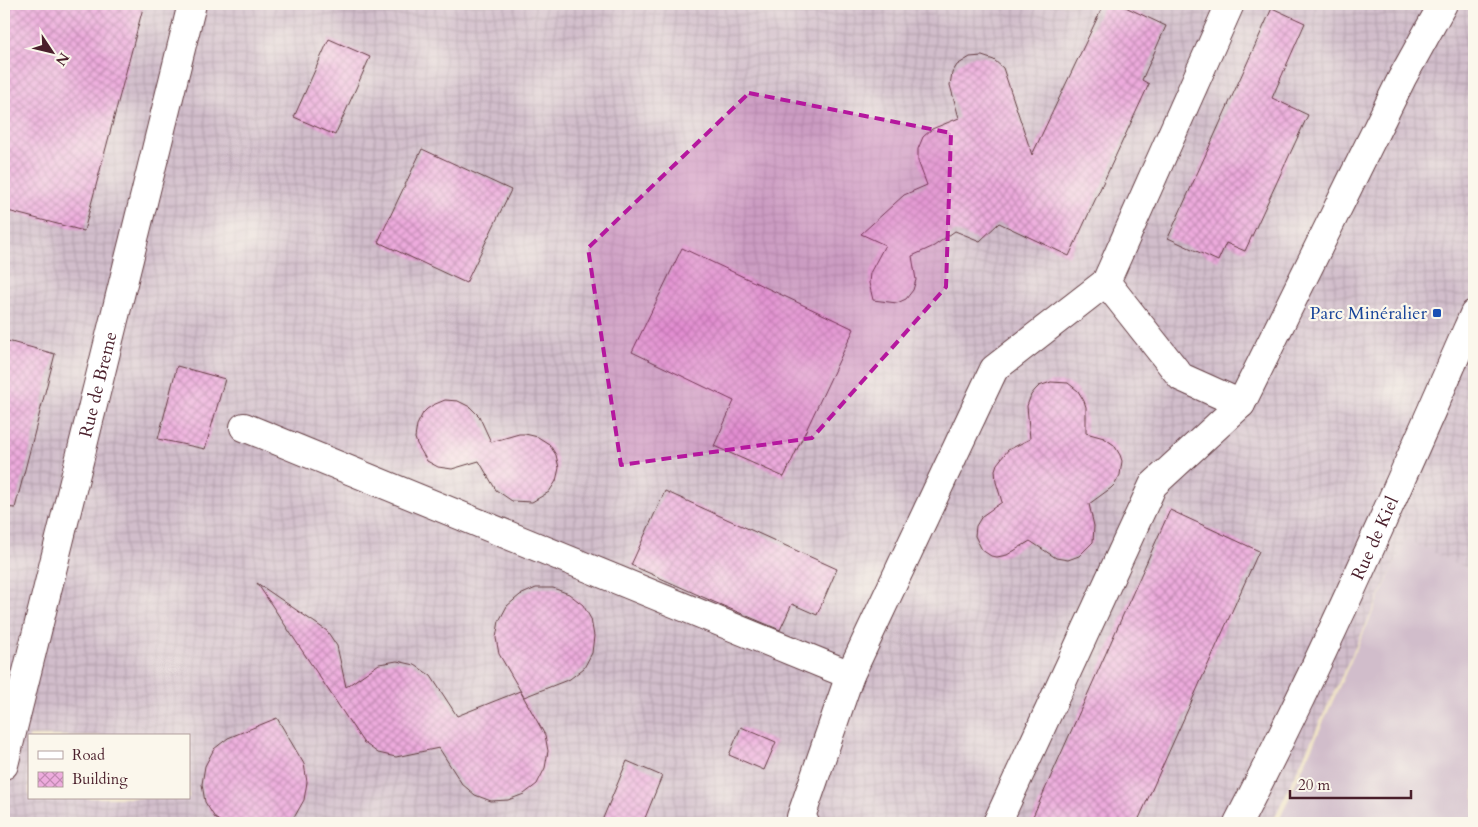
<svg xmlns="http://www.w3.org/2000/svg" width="1478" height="827" viewBox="0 0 1478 827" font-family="Cardo,serif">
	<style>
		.industrial { fill: url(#industrial-grid); fill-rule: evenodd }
		.railway { fill: #d1bdcb }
		.building { fill: url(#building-cross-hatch) }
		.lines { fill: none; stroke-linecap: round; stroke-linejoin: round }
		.minor-casing { stroke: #633c42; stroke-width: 30 }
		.minor { stroke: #fff; stroke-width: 28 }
		.marked { fill: #b5179e; fill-opacity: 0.2; stroke: #b5179e; stroke-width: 4; stroke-dasharray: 10 6; stroke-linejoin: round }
		.transit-dot { fill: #1a4fb4; stroke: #fbf7ec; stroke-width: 2 }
		.labels { text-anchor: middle; stroke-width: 4.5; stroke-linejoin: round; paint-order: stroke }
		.transit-label { font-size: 18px; fill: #164399; stroke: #fbf7ec; text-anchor: end }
		.street-label { font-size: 18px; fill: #4a1f2b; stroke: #fbf7ec }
	</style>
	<defs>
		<pattern id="industrial-grid" width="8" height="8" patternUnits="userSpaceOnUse" patternTransform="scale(1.25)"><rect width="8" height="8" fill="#d1bdcb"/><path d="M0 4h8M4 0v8" fill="none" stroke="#b5a2ae"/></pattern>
		<pattern id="building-cross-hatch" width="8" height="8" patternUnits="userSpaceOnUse" patternTransform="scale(1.25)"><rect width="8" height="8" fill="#edabdd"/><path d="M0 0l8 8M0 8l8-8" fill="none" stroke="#c28bb3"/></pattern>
	</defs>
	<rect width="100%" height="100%" fill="#fbf7ec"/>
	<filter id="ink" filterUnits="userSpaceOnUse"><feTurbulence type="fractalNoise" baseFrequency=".02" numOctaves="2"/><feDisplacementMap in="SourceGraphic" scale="10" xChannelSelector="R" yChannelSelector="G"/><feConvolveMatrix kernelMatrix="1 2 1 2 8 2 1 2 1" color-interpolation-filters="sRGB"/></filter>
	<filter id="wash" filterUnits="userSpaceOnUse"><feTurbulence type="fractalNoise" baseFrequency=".0096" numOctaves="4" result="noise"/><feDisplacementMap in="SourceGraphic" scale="20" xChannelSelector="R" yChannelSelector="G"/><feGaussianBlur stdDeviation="1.12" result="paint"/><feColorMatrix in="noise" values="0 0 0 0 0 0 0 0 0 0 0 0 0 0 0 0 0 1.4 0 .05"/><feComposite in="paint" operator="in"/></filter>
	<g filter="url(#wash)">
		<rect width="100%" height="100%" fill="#f0e3c6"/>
		<path class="industrial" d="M4,4H1474V572L1406,540L1272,823H4ZM29,736H189V798H29Z"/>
		<polygon class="railway" points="1406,539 1474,572 1474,823 1278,823"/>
		<g id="blocks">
			<g class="building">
				<polygon points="4,4 144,4 84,231 4,210"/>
				<polygon points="1104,4 1119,4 1166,26 1142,80 1149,84 1069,256 999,223 980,241 955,231 934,246 912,256 916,280 913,290 906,299 897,303 873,300 869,283 870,273 885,245 861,234 904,195 927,185 918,161 918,149 923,137 932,129 959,118 950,85 952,73 957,65 970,57 982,56 994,60 1003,68 1032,155"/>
				<polygon points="1272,8 1305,23 1272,98 1308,115 1245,251 1226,243 1218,261 1168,238"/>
				<polygon points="329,39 370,57 335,135 294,117"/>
				<polygon points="422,149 511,190 466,283 378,242"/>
				<polygon points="682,248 854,329 784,477 714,446 734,401 632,352"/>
				<polygon points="4,340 55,354 15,508 4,507"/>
				<polygon points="177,366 225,379 205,449 158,439"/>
				<polygon points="1051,382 1068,383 1078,391 1084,401 1086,407 1086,433 1104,438 1114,445 1120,455 1122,461 1120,475 1115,484 1111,488 1089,504 1094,526 1093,542 1079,556 1068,560 1056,558 1030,541 1007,555 997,557 991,556 982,550 975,536 976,526 982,516 1002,502 996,482 995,470 997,464 1008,450 1030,439 1027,406 1031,395 1035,390 1039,386"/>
				<polygon points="445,400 458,401 470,407 479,416 491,442 519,434 525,434 538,437 549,444 556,455 559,468 556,481 549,492 532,502 512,501 496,490 479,461 452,469 438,467 427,461 417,444 415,438 417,425 423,413 427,409 433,405"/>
				<polygon points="665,491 837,569 817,615 792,604 780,630 714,602 631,565"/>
				<polygon points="1170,510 1259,551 1137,823 1030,823"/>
				<polygon points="257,583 327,631 337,646 346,687 379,664 397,661 415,665 431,676 457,716 520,691 545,735 548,751 545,768 537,784 524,794 508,800 491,801 475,795 462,784 439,748 396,757 378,753 363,742"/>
				<polygon points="536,588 553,588 569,594 583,605 591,619 594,636 592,653 584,668 570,679 524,697 499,654 496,638 499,621 507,606 520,595"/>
				<polygon points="277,718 304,764 307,782 304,800 295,816 287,823 222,823 215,818 205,802 202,784 205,766 214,749 228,738"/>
				<polygon points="741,727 776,742 764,770 729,755"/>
				<polygon points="627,761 662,776 643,823 601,823"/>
			</g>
		</g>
	</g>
	<g filter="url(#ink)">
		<use href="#blocks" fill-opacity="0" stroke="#633c42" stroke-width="1"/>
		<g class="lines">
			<defs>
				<g id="minor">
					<polyline points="1230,4 1106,282 1181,377 1241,404 1402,78 1443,4"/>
					<polyline points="244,427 850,675"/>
					<path id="s1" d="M4,765L192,4"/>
					<polyline points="805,823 801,817 850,675 994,369 1106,282"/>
					<polyline points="997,823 1153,485 1241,404"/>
					<path id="s2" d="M1238,823C1324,657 1399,485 1474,314"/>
				</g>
			</defs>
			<use href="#minor" class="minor-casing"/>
			<use href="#minor" class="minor"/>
		</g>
	</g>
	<path class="marked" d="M749,93L951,133L946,287L812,438L621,465L588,248Z"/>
	<rect class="transit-dot" x="1432" y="308" width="10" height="10" rx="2.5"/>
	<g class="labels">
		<g class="transit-label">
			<text x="1427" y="319">Parc Minéralier</text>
		</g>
		<g class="street-label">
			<text dy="6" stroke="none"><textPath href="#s1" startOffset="392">Rue de Breme</textPath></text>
			<text dy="6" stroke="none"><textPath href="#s2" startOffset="316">Rue de Kiel</textPath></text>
		</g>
	</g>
	<rect width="1478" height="827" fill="none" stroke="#fbf7ec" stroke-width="20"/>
	<rect x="28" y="734" width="162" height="65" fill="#fbf7ec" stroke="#b4a19f"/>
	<rect x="38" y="751" width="25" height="8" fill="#ffffff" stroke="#b4a19f"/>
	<text x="72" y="760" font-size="15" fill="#4a1f2b">Road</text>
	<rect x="38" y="772" width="25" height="15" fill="url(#building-cross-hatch)" stroke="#b4a19f"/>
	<text x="72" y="784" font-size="15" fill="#4a1f2b">Building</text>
	<g transform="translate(52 52) rotate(125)" stroke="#fbf7ec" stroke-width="4" paint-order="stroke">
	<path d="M0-4L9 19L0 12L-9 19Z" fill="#4a1f2b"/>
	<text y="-8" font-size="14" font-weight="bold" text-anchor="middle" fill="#4a1f2b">N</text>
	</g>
	<path d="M1290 790v8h121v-8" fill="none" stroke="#4a1f2b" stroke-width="2.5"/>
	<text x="1298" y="790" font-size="15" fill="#4a1f2b" stroke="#fbf7ec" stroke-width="4" paint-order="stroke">20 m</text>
</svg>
